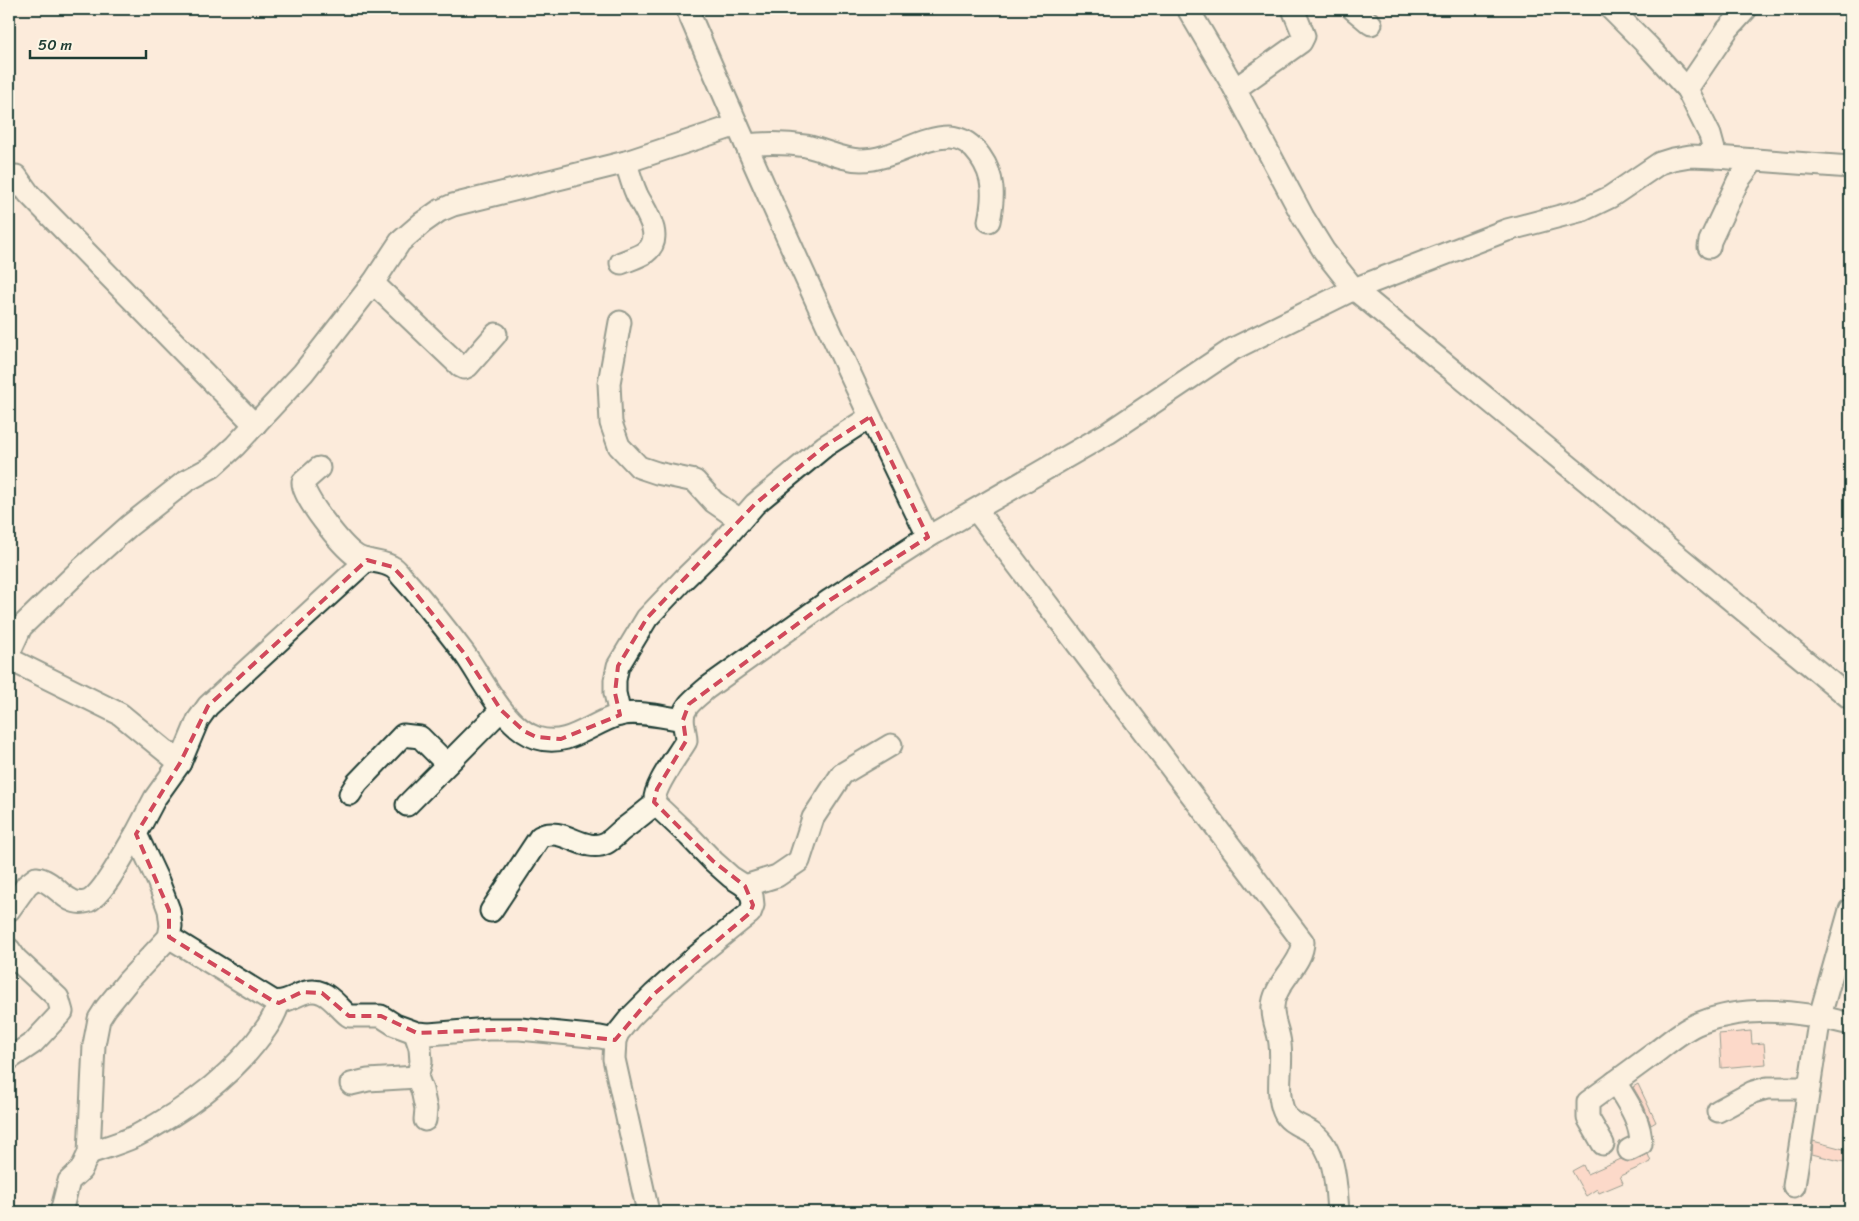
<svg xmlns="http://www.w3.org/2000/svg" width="1859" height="1221" viewBox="0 0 1859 1221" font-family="Sriracha,sans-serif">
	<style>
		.building { fill: #fdc3b3; stroke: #1f3d34 }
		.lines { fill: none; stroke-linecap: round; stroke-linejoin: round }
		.minor-casing { stroke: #1f3d34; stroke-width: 25 }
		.minor { stroke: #fcf5e5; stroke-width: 21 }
		.marked { fill: none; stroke: #d1495b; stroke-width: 4; stroke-dasharray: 10 6; stroke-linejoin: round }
	</style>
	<rect width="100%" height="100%" fill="#fcebdb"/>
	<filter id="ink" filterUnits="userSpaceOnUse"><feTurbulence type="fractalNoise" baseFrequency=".02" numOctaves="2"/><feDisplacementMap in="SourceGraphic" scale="10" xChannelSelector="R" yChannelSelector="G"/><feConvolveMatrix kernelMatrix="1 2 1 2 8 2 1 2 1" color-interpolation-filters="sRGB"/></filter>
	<g filter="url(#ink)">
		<g class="building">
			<polygon points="1751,1031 1752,1044 1764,1043 1766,1064 1721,1068 1719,1034"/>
			<polygon points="1638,1084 1656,1122 1651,1125 1644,1106 1633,1087"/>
			<polygon points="1813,1141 1847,1150 1844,1162 1812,1154"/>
			<polygon points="1648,1154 1651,1162 1620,1176 1623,1183 1599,1193 1597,1189 1586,1196 1572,1171 1583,1165 1587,1174 1621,1159 1629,1162"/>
		</g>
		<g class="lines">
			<defs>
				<g id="minor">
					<path d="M687,9C763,187 843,363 928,537"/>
					<polyline points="1188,9 1235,89 1303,217 1324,251 1354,289 1850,698"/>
					<polyline points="1353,9 1371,24"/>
					<polyline points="1611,9 1648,46 1687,89 1710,135 1716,157"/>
					<polyline points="1235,89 1301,42 1304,36 1293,9"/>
					<polyline points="1687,89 1727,30 1746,9"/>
					<path d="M746,145C765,143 787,143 806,146C825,150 842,160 861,160C893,160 920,137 949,137C962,137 973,146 980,156C995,177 994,198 989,221"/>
					<polyline points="9,190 16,176 29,194 255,425"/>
					<polyline points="1709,247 1710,241 1738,181 1754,160"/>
					<path d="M621,263C628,260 639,257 646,252C665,237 645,211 637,195C632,184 629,173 626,162"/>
					<polyline points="373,283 460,366 464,368 468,366 496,334"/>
					<polyline points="620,322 609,383 611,423 619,446 639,467 657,473 695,481 714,502 740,520"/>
					<path d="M319,468L303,482C302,497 342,546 355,555C366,563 383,560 394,568C398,571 401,576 404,579C425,602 445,628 464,653C483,679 504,727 537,738C568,748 591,723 619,715C636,710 665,717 683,720"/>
					<path d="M976,510L1303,942C1303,960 1284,976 1277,992C1275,996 1273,1002 1273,1007C1272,1020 1279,1031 1280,1044C1283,1066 1275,1091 1284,1112C1288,1123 1305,1127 1314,1134C1336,1150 1336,1188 1338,1212"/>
					<polyline points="9,653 21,627 82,568 129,526 186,481 212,467 235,446 303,373 373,283 400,242 422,223 439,211 453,205 626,162 737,125"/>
					<polyline points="9,659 120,714 180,763"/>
					<polyline points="620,715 615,693 615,680 618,666 647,618 684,579 720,544 755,504 825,446 870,417"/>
					<polyline points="350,794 357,783 403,735 420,737 447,764"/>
					<polyline points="407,805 501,710"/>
					<polyline points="745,886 777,876 799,861 813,818 842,774 891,745"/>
					<path d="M9,910L27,885L36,878C51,880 59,894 71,900C78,904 88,903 93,898C108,886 125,851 136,834"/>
					<path d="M491,911L540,837C562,825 584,854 606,843C612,840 617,834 622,830C633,822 644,813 655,804"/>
					<path d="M169,937L273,1001C290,1005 304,985 322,993C332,997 340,1009 349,1016H381L395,1025L417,1033L429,1034L488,1029H520L600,1037L615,1040"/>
					<polyline points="9,949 16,959 58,998 62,1012 33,1043 9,1059"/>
					<polyline points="415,1033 420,1048 421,1062 417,1077 422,1090 426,1109 425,1120"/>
					<path d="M1615,1082C1627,1102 1641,1120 1641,1144L1629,1150"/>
					<polyline points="351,1084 368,1080 417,1077"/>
					<polyline points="1718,1111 1753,1092 1767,1088 1809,1088"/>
					<path d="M1603,1144L1588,1118V1102C1611,1085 1633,1069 1656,1052C1669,1042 1684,1029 1700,1023C1748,1004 1803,1011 1850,1024"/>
					<path d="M89,1153C104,1148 121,1143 136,1136C186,1110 235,1074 267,1027C272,1020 276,1011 279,1003"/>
					<polyline points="1794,1186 1820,1016 1850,910"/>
					<polyline points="61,1212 69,1181 81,1170 89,1153 94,1045 99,1019 106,1008 128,981 169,937 171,926 169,910 158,881 136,834 155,798 180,763 198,720 208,706 367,560"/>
					<path d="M648,1212L614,1059L615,1040L618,1033L630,1018L654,994L693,959L750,913L753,905L752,896L745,886L731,877L713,861L689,836L655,804C651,789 678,755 686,741C686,734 684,728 683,721C682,706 697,697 707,688L830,600L928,537L1108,433L1233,349L1354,289L1507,230L1583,210L1610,197L1660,163L1673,159L1690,156L1716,157L1850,167"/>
				</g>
			</defs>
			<use href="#minor" class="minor-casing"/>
			<use href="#minor" class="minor"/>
		</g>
	</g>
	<path d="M0 0H1859V1221H0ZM870,417L928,537L830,600L689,704L683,720L686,741L657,789L654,802L713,861L745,886L753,905L750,913L654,994L615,1040L520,1029L417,1033L381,1016H349L322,993L302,992L279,1003L273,1001L169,937V910L136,834L180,763L208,706L367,560L393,567L405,580L464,653L501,710L524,731L536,737L561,739L620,715L615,693L618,666L647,618L755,504L825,446Z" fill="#fcebdb" fill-opacity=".55" fill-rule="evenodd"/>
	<path class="marked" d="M870,417L928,537L830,600L689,704L683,720L686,741L657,789L654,802L713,861L745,886L753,905L750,913L654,994L615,1040L520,1029L417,1033L381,1016H349L322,993L302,992L279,1003L273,1001L169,937V910L136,834L180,763L208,706L367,560L393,567L405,580L464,653L501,710L524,731L536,737L561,739L620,715L615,693L618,666L647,618L755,504L825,446Z"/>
	<rect width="1859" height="1221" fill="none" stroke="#fcf5e5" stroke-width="30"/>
	<rect x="15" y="15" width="1829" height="1191" fill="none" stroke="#1f3d34" stroke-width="2" filter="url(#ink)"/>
	<path d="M30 50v8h116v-8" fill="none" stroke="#1f3d34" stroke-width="2.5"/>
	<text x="38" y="50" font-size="15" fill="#1f3d34" stroke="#fcf5e5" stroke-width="4" paint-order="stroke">50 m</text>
</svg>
